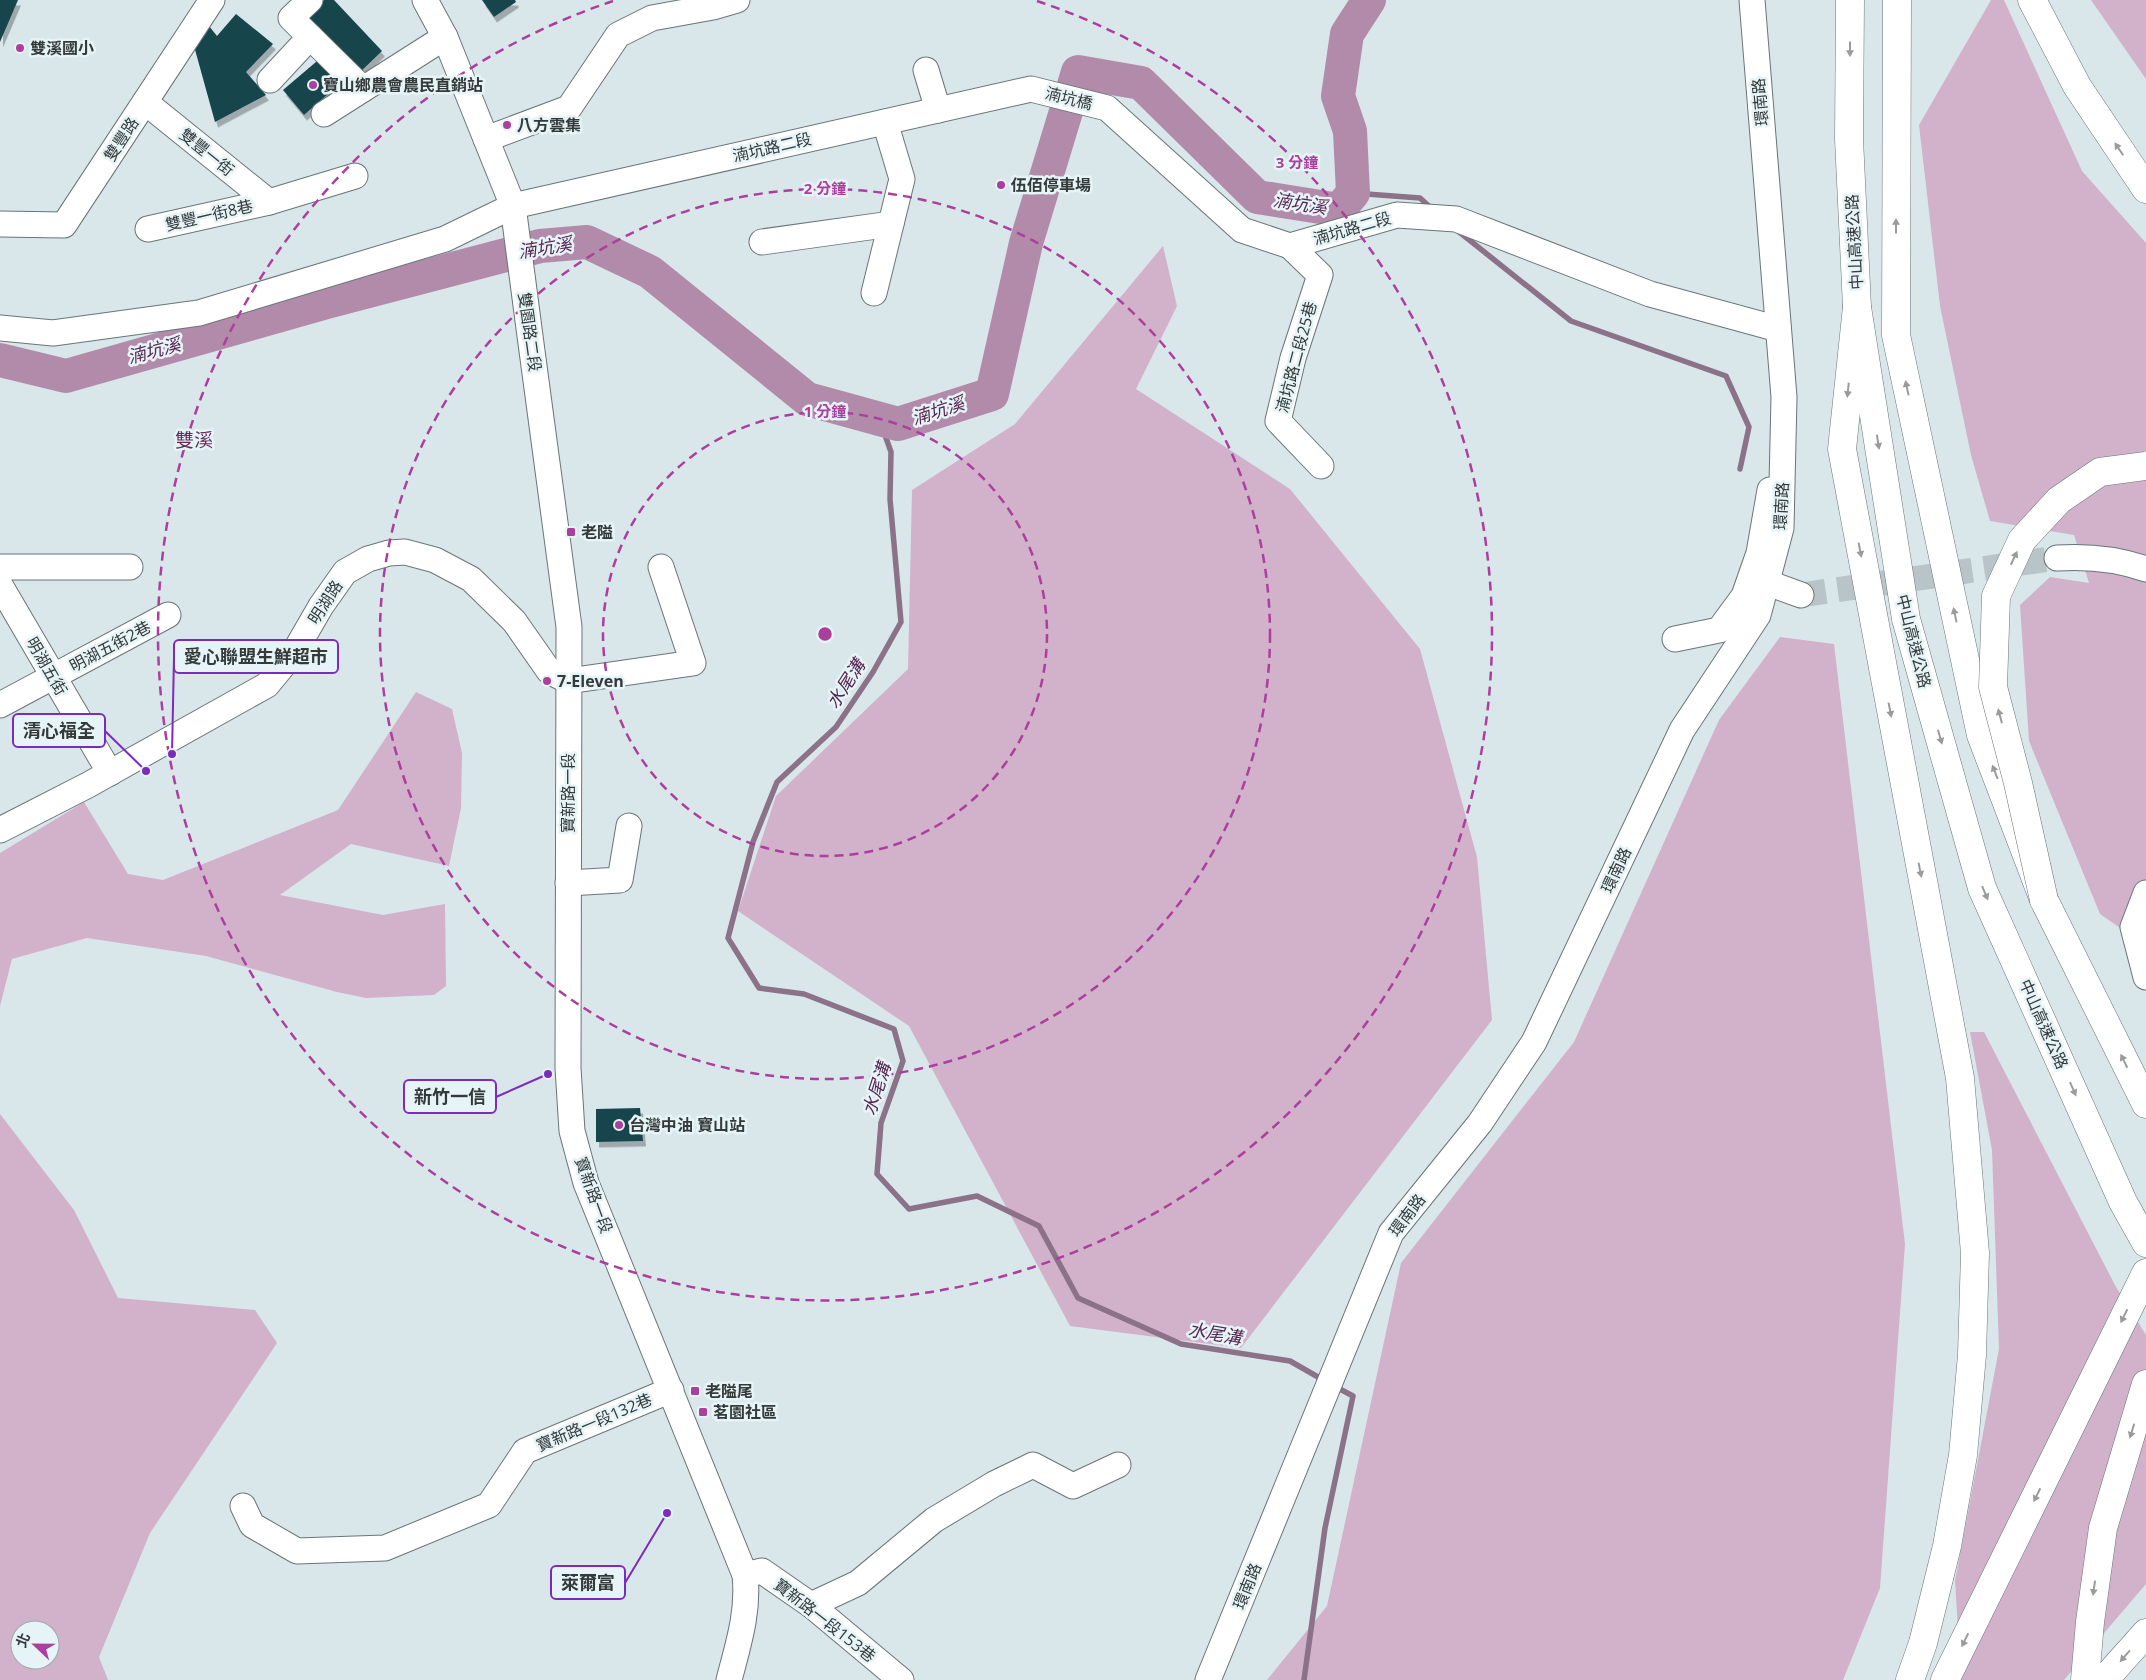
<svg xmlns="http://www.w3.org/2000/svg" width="2146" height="1680" viewBox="0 0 2146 1680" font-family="'Open Sans','Noto Sans TC',sans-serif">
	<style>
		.green { fill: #d2b1cb; fill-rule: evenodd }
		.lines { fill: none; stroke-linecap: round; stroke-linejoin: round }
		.stream { stroke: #8c7288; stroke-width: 5.5 }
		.river { stroke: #b28baa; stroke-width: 34 }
		.building { fill: #16454c; filter: url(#shadow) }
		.minor-tunnel { stroke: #b8c4c7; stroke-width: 25; stroke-dasharray: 25 12; stroke-linecap: butt }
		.minor-casing { stroke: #697578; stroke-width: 27 }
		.highway-casing { stroke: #697578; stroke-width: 29 }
		.minor { stroke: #fff; stroke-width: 25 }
		.highway { stroke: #fff; stroke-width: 28 }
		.highway-bridge-casing { stroke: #697578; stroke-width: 29; stroke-linecap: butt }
		.highway-bridge { stroke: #fff; stroke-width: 28 }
		.oneway { fill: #9a9c9c }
		.ring { fill: none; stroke: #ac3f9e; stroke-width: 2.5; stroke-dasharray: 9 6 }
		.poi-dot { fill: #ac3f9e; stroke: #e6f4f7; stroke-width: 2 }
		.labels { text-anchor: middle; stroke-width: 5; stroke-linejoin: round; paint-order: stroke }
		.poi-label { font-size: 16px; font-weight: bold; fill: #34393a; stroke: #e6f4f7; text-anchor: start }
		.street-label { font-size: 16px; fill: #34393a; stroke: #e6f4f7 }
		.water-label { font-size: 18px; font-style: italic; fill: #572650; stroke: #e6f4f7 }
		.quarter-label { font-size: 19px; fill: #612b59; stroke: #e6f4f7 }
		.centre { fill: #ac3f9e; stroke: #e6f4f7; stroke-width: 2.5 }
		.ring-label { font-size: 15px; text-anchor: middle; font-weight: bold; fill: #ac3f9e; stroke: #e6f4f7; stroke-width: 5; stroke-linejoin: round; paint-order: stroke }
		.leader { fill: none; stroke: #7b2cbf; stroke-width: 2 }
		.callout-dot { fill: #7b2cbf; stroke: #e6f4f7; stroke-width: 2 }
		.callout { fill: #e6f4f7; stroke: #7b2cbf; stroke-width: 2 }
		.callout-label { font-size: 18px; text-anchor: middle; font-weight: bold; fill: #34393a }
	</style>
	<defs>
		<filter id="shadow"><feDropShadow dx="3" dy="5.5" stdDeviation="0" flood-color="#0004"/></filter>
	</defs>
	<rect width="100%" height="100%" fill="#d9e7ea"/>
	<g class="green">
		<polygon points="1991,0 2004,0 2082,171 2146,243 2146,946 2100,914 2029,741 2020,605 2050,577 2089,583 2074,535 1990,521 1971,455 1940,306 1919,125"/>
		<polygon points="2091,0 2146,0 2146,79"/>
		<polygon points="1163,246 1177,306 1136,389 1290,489 1420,649 1477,857 1492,1020 1241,1348 1070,1326 909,1026 738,911 776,796 908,669 912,490 1015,424"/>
		<polygon points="1780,637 1834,644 1905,1244 1880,1588 1843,1680 1267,1680 1327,1606 1401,1263 1574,1042 1719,720"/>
		<polygon points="416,692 452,709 462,753 461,808 449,866 351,844 280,895 383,915 445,904 446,986 434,995 366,998 337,992 206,956 87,938 12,959 0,1006 0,853 84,802 128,874 163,880 338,810"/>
		<polygon points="1970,1032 1984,1032 2116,1287 2146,1335 2146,1584 2064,1680 1959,1680 1961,1676 1955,1581 1999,1349 1992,1150"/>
		<path d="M0,1114L74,1210L118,1298L255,1310L277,1343L150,1533L99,1657L108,1680H0ZM20,1630H50V1660H20Z"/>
	</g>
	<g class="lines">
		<g class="stream">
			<polyline points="1353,193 1420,198 1432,209"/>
			<polyline points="1458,231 1571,321 1726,376 1749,427 1740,469"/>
			<polyline points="879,418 891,452 890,499 901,622 873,672 836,727 777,782 753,842 728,938 759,988 804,994 894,1029 903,1061 881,1123 877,1174 909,1209 977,1196 1039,1226 1078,1298 1181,1344 1290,1361 1325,1381"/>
			<polyline points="1304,1680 1325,1528 1353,1396 1336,1387"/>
		</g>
		<polyline class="river" points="0,360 66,376 327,302 540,246 587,242 650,272 807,399 898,424 992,394 1026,243 1078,72 1141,83 1257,197 1339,210 1353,193 1350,131 1338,96 1347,34 1369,0"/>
	</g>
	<g class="building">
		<polygon points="0,0 18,0 0,42"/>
		<polygon points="324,0 334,0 382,51 356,76 303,20"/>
		<polygon points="482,0 515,0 516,2 494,17"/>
		<polygon points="236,14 273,44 246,72 266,95 215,122 194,46 209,26 217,36"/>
		<polygon points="323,56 344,80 304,115 283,90"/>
		<polygon points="640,1108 643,1141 596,1142 596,1109"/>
	</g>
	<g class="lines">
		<polyline class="minor-tunnel" points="1801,595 2057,558"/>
		<defs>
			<g id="minor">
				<polyline points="310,0 291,18 363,89"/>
				<path d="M425,0L445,37L513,206L530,336L569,627L568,1068L572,1131L586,1183L745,1575C749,1612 738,1645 729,1680"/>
				<polyline points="926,70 938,110"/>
				<polyline points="270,80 310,37"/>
				<polyline points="145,102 269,202"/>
				<polyline points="324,114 445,37"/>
				<polyline points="486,139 569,108 618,35 652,18 713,7 737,0"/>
				<polyline points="0,224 64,225 212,0"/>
				<polyline points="148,229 269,202 355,176"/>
				<polyline points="762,242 891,224"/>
				<polyline points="1290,246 1320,275 1293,358 1278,421 1321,466"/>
				<polyline points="874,293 902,179 885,122"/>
				<polyline points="0,328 53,333 199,313 445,239 513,206 1031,89 1107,108 1242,230 1290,246 1397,215 1456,219 1650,294 1778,329"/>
				<path d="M2057,558C2087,556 2118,559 2146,569"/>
				<polyline points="0,567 130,567"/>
				<polyline points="1768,583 1801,595"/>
				<polyline points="0,585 110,773"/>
				<polyline points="1675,639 1719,630 1744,596 1759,553 1770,490"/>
				<polyline points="568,681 693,663 661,567"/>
				<polyline points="0,705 168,615"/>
				<polyline points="0,830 88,785 267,685 295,651 321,606 345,572 368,559 389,553 405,552 435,560 471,579 514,621 549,671 568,681"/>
				<polyline points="568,883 620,880 629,826"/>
				<polyline points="2146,893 2133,927 2146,977"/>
				<polyline points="243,1506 252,1525 297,1551 385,1548 489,1505 525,1451 671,1390"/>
				<polyline points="745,1575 762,1571 811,1605 901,1680"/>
				<polyline points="811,1605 858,1583 934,1520 994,1484 1033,1465 1073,1486 1118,1465"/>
				<polyline points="1208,1680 1391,1233 1480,1123 1534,1042 1682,730 1758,615 1781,528 1784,397 1752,0"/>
			</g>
			<g id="highway">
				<polyline points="1850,0 1849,139 1857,307 1906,619 1982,888 2123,1202 2146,1243"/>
				<polyline points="1897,0 1896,335 1981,735 2044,900 2146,1104"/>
				<polyline points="2032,0 2077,86 2146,189"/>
				<polyline points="1857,307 1842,449 1960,1078 1975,1253 1972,1355 1963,1455 1947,1546 1923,1643 1910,1680"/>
				<polyline points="1945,1680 2146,1273"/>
				<polyline points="2085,1680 2090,1622 2103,1528 2146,1384"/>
				<polyline points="2104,1680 2146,1633"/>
			</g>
		</defs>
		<use href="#minor" class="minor-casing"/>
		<use href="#highway" class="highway-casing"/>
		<use href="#minor" class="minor"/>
		<use href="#highway" class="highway"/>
		<defs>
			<polyline id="highway-bridge" points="2044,900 2018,783 1993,687 1996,596 2022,540 2059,500 2100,472 2146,466"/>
		</defs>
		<use href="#highway-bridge" class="highway-bridge-casing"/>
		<use href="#highway-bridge" class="highway-bridge"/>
	</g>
	<defs><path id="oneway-solid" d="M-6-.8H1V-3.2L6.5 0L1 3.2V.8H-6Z" transform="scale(1.25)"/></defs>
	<g class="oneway">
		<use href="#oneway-solid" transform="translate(1850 49) rotate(90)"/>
		<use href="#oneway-solid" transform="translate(2119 149) rotate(-124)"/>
		<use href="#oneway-solid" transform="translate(1896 226) rotate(-90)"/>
		<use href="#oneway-solid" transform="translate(1907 388) rotate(-102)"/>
		<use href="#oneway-solid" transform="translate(1848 390) rotate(96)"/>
		<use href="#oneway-solid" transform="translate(1878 442) rotate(81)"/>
		<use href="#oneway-solid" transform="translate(1860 550) rotate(79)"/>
		<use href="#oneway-solid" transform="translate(2014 558) rotate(-65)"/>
		<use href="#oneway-solid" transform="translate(1955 615) rotate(-102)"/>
		<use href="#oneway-solid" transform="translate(1890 710) rotate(79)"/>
		<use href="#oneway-solid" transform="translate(2000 716) rotate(-105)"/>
		<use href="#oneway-solid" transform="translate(1940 737) rotate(74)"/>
		<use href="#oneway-solid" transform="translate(1995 772) rotate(-111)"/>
		<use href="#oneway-solid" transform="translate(1920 870) rotate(79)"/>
		<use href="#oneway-solid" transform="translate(1985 893) rotate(67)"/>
		<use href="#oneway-solid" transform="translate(2124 1061) rotate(-116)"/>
		<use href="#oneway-solid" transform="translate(2073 1089) rotate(66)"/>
		<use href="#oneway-solid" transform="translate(2124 1316) rotate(116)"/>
		<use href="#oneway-solid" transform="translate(2132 1431) rotate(107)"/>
		<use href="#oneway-solid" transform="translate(2037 1495) rotate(116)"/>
		<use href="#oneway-solid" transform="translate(2094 1588) rotate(98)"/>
		<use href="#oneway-solid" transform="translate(1965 1640) rotate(116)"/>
		<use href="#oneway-solid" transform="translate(2125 1656) rotate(131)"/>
	</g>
	<g class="ring">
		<circle cx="825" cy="634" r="222"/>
		<circle cx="825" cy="634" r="445"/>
		<path d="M1037 1A667 667 0 1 1 613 1"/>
	</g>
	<g class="poi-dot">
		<circle cx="20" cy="48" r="5"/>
		<circle cx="313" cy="85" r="5"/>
		<circle cx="507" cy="125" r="5"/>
		<circle cx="1001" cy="185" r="5"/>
		<rect x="566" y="527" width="10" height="10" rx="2.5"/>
		<circle cx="547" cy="681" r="5"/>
		<circle cx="619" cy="1125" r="5"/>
		<rect x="690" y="1386" width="10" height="10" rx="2.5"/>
		<rect x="698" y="1407" width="10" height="10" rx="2.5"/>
	</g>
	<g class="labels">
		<g class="poi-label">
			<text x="30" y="54">雙溪國小</text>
			<text x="323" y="91">寶山鄉農會農民直銷站</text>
			<text x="517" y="131">八方雲集</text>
			<text x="1011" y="191">伍佰停車場</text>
			<text x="581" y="538">老隘</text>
			<text x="557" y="687">7-Eleven</text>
			<text x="629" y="1131">台灣中油 寶山站</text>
			<text x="705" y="1397">老隘尾</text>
			<text x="713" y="1418">茗園社區</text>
		</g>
		<g class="street-label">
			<text transform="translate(1069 98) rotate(14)" y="6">湳坑橋</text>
			<text transform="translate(1760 102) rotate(-95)" y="6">環南路</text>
			<text transform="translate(121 139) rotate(-57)" y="6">雙豐路</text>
			<text transform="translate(772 147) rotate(-13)" y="6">湳坑路二段</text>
			<text transform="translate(207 152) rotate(39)" y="6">雙豐一街</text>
			<text transform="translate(209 215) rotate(-13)" y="6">雙豐一街8巷</text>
			<text transform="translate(1352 228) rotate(-16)" y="6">湳坑路二段</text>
			<text transform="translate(1854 242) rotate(-93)" y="6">中山高速公路</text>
			<text transform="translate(530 332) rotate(82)" y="6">雙園路二段</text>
			<text transform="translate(1296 357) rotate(-75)" y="6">湳坑路二段25巷</text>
			<text transform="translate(1781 506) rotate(-87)" y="6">環南路</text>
			<text transform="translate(325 602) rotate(-57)" y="6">明湖路</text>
			<text transform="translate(1914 641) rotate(76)" y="6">中山高速公路</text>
			<text transform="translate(110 646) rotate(-28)" y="6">明湖五街2巷</text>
			<text transform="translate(47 666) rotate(60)" y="6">明湖五街</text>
			<text transform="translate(568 793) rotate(-90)" y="6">寶新路一段</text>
			<text transform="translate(1616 870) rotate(-65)" y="6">環南路</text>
			<text transform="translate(2044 1024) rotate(66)" y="6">中山高速公路</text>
			<text transform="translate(594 1195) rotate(70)" y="6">寶新路一段</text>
			<text transform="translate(1407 1215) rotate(-53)" y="6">環南路</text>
			<text transform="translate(594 1422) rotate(-23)" y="6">寶新路一段132巷</text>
			<text transform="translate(1247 1586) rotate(-68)" y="6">環南路</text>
			<text transform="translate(825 1620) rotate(38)" y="6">寶新路一段153巷</text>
		</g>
		<g class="water-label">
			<text transform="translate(1300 204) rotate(9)" y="6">湳坑溪</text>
			<text transform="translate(545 248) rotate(-9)" y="6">湳坑溪</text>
			<text transform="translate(154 351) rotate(-15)" y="6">湳坑溪</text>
			<text transform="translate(938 411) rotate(-18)" y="6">湳坑溪</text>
			<text transform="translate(846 684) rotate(-57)" y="6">水尾溝</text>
			<text transform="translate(877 1089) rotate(-72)" y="6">水尾溝</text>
			<text transform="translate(1215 1334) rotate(10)" y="6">水尾溝</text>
		</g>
		<g class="quarter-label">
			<text x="194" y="447">雙溪</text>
		</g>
	</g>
	<circle cx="825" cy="634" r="8" class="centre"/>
	<g class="ring-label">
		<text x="1297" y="168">3 分鐘</text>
		<text x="825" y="194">2 分鐘</text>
		<text x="825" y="417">1 分鐘</text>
	</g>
	<path class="leader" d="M172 754L174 656M146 771L105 731M548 1074L496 1097M667 1513L625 1583"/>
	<g class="callout-dot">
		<circle cx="172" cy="754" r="5"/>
		<circle cx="146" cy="771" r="5"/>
		<circle cx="548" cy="1074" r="5"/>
		<circle cx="667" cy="1513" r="5"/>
	</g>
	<g class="callout">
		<rect x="174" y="640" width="164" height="33" rx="5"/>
		<rect x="13" y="714" width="92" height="33" rx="5"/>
		<rect x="404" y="1080" width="92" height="33" rx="5"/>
		<rect x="551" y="1566" width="74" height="33" rx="5"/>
	</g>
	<g class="callout-label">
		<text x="256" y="663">愛心聯盟生鮮超市</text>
		<text x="59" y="737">清心福全</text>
		<text x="450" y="1103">新竹一信</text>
		<text x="588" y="1589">萊爾富</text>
	</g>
	<g transform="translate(35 1645) rotate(292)"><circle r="24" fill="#e6f4f7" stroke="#9fa9ab"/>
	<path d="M0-4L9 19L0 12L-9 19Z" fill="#ac3f9e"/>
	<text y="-8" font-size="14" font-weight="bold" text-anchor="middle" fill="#34393a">北</text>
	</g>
</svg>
